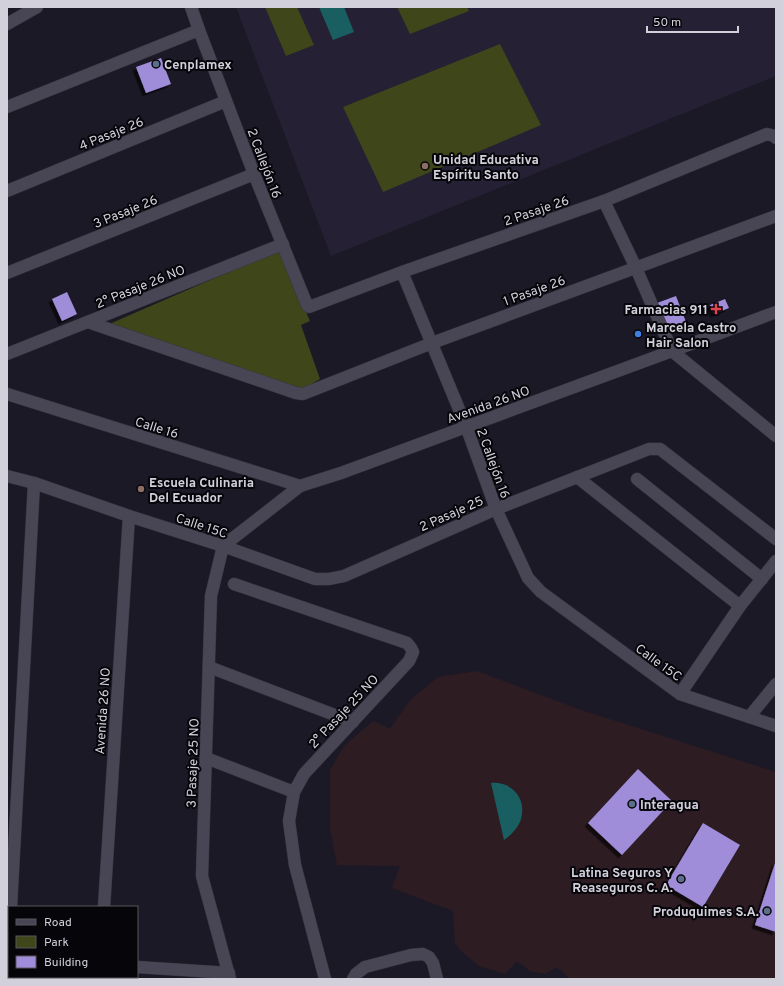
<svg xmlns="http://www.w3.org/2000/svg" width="783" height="986" viewBox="0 0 783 986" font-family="Overpass,sans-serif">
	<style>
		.commercial { fill: #2e1c23 }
		.built { fill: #252034 }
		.green { fill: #3e461a }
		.water { fill: #195f62 }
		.building { fill: #a08dd9; filter: url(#shadow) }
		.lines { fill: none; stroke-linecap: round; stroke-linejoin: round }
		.minor-casing { stroke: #383540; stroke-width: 13 }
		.minor { stroke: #484554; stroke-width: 12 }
		.service-dot { fill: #5c6f8a; stroke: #06050a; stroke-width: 1.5 }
		.education-dot { fill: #8d6e63; stroke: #06050a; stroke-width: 1.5 }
		.health-dot { fill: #e0444e; stroke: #06050a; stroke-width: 1.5 }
		.shop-dot { fill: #3f7fe0; stroke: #06050a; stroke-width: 1.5 }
		.labels { text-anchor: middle; stroke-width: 4; stroke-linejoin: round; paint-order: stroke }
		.poi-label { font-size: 13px; font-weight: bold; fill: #d2d0da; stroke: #06050a; text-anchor: start }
		.street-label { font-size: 13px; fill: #d2d0da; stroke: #06050a }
	</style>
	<defs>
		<filter id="shadow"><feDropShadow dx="-3.5" dy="3.5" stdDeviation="0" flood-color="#0009"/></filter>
	</defs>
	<rect width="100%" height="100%" fill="#1c1926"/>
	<polygon class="commercial" points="477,671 581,710 776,772 776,979 570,979 557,967 545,974 530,971 517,961 505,974 479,966 461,951 455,943 453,911 392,888 400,866 337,865 330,828 330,770 344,746 373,721 390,729 410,700 438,677"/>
	<polygon class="built" points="236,7 776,7 776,76 331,256"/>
	<g class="green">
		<polygon points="265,7 297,7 314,45 286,56"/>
		<polygon points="397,7 467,7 469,11 410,34"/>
		<polygon points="500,44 541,125 383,192 343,107"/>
		<polygon points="279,250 310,321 301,325 320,379 303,389 107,325"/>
	</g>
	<g class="water">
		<polygon points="319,7 344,7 354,32 333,40"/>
		<path d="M491,783C511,781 527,798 521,819C518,828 511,835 504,840Z"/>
	</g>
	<g class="building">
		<polygon points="161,58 171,84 146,93 136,67"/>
		<polygon points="67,292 77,314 62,321 52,299"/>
		<polygon points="676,296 686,322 667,329 657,303"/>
		<polygon points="725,299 729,308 714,314 710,305"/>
		<polygon points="638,769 672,801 622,855 588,823"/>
		<polygon points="703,823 740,845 703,907 666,885"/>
		<polygon points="776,860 776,932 755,925"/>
	</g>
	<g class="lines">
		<defs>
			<g id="minor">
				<polyline points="191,7 199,30 254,174 307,305 309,307 402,272 604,201 767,134 774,136 776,138"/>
				<polyline points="7,24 37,7"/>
				<polyline points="7,107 199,30"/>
				<polyline points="7,191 226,101"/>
				<polyline points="604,201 636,268 672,351 776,436"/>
				<polyline points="402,272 466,426 496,509 528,578 541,592 680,694 776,726"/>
				<polyline points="7,273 254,174"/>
				<polyline points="88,322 296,393 303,394 432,343 776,216"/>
				<polyline points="7,354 283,244"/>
				<polyline points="7,394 300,486"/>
				<polyline points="7,476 34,483 129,516 223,546 315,579 329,579 344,576 496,509 649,449 660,449 776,539"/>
				<polyline points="577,477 740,606"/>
				<polyline points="637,479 762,579"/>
				<polyline points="234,584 407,643 411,648 413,652 409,661 304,774 294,792 289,821 295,865 325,979"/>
				<polyline points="209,667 353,722"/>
				<polyline points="680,694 740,606 776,561"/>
				<polyline points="749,717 776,684"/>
				<polyline points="206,758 294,792"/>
				<polyline points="11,907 34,483"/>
				<polyline points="104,907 129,516"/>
				<polyline points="8,957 9,939"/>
				<polyline points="137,967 229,973"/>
				<polyline points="230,979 202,876 211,596 223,546 300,486 341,473 672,351 776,312"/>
				<polyline points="353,979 356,974 365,967 411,955 423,954 429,957 433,963 437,979"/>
			</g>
		</defs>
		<use href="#minor" class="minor-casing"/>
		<use href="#minor" class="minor"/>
	</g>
	<g class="service-dot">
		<circle cx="156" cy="64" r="4"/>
		<circle cx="632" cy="804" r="4"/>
		<circle cx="681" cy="879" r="4"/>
		<circle cx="767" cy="911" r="4"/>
	</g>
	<g class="education-dot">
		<circle cx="425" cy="166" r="4"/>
		<circle cx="141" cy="489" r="4"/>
	</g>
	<path class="health-dot" d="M714 303h4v4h4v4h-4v4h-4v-4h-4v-4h4z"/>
	<circle class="shop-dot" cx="638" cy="334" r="4"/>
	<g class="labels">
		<g class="poi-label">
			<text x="164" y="69">Cenplamex</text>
			<text x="433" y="164">Unidad Educativa<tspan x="433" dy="15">Espíritu Santo</tspan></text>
			<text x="708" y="314" text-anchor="end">Farmacias 911</text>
			<text x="646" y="332">Marcela Castro<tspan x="646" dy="15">Hair Salon</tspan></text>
			<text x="149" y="487">Escuela Culinaria<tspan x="149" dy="15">Del Ecuador</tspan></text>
			<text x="640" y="809">Interagua</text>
			<text x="673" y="877" text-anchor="end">Latina Seguros Y<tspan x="673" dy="15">Reaseguros C. A.</tspan></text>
			<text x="759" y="916" text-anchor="end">Produquimes S.A.</text>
		</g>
		<g class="street-label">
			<text transform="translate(111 133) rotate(-22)" y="5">4 Pasaje 26</text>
			<text transform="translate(265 163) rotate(69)" y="5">2 Callejón 16</text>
			<text transform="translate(536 210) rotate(-19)" y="5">2 Pasaje 26</text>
			<text transform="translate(125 211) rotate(-22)" y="5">3 Pasaje 26</text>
			<text transform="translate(140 286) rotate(-22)" y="5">2° Pasaje 26 NO</text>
			<text transform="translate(534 290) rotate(-20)" y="5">1 Pasaje 26</text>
			<text transform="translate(488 404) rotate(-20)" y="5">Avenida 26 NO</text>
			<text transform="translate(157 427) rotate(17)" y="5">Calle 16</text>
			<text transform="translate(494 463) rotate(70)" y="5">2 Callejón 16</text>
			<text transform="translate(451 513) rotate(-24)" y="5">2 Pasaje 25</text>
			<text transform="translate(202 525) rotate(18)" y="5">Calle 15C</text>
			<text transform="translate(659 662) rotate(36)" y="5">Calle 15C</text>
			<text transform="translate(102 711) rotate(-86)" y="5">Avenida 26 NO</text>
			<text transform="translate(343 711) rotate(-47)" y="5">2° Pasaje 25 NO</text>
			<text transform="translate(192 763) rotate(-88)" y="5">3 Pasaje 25 NO</text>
		</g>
	</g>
	<rect width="783" height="986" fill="none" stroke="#d2d0da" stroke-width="16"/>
	<rect x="8" y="906" width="130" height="72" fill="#06050a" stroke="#58565d"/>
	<rect x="16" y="919" width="20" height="6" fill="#484554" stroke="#58565d"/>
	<text x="44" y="926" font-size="12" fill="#d2d0da">Road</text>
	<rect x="16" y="936" width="20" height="12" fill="#3e461a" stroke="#58565d"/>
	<text x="44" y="946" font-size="12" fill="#d2d0da">Park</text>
	<rect x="16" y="956" width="20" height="12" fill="#a08dd9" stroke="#58565d"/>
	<text x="44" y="966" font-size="12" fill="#d2d0da">Building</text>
	<path d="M647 26v6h91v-6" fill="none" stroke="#d2d0da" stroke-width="2"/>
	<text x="653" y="26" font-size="12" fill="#d2d0da" stroke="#06050a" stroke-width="3" paint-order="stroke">50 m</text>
</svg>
